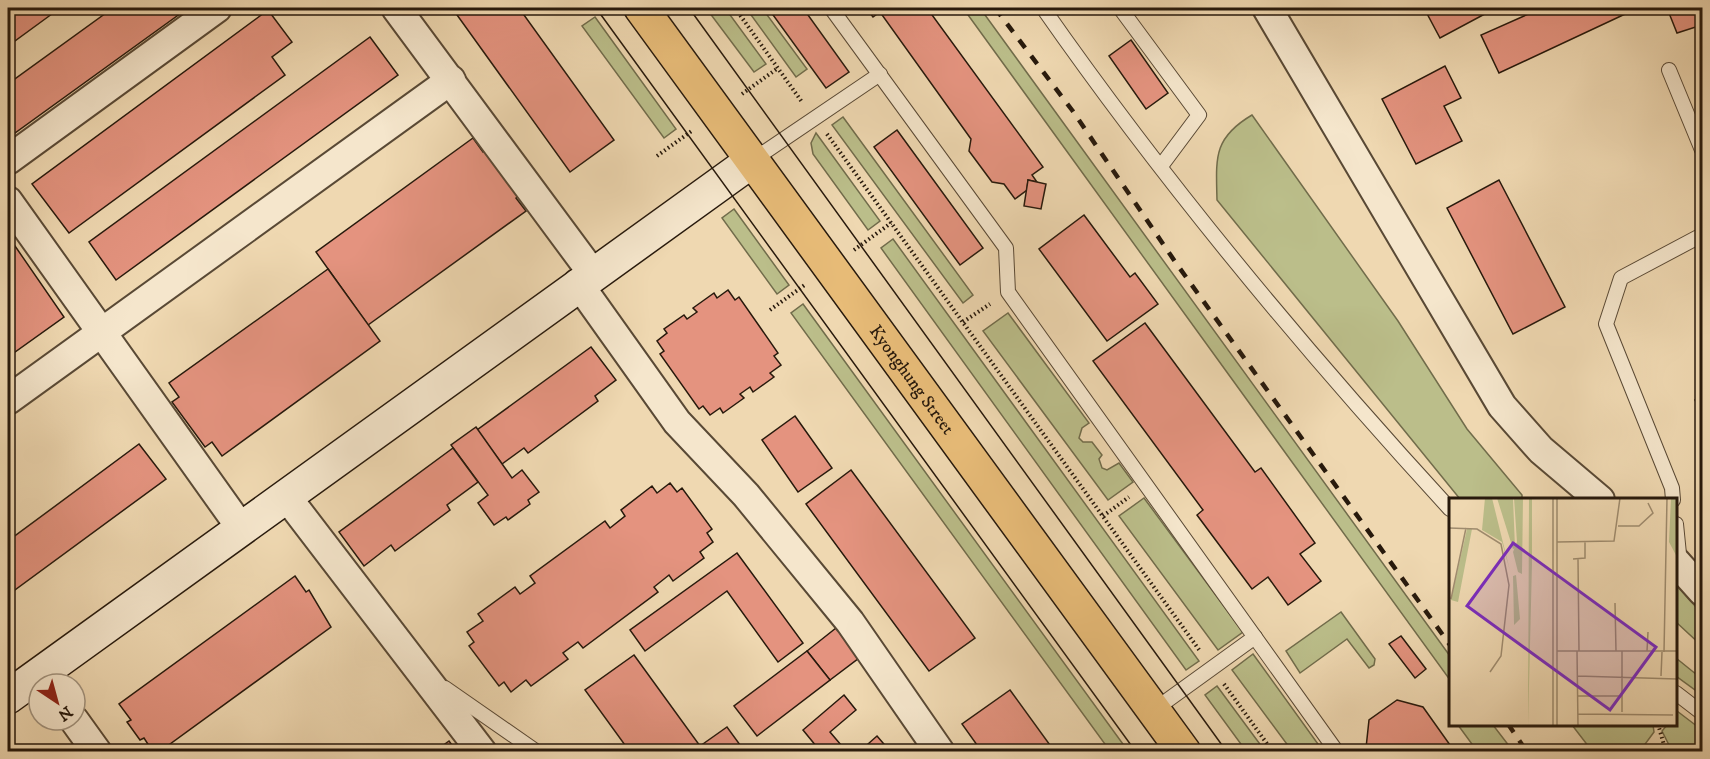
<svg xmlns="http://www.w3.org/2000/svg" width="1710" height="759" viewBox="0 0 1710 759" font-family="'IM FELL DW Pica',serif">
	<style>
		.green { fill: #bbbe8a; stroke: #716c4b; stroke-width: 1.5 }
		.building { fill: #e4937f; stroke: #27190c; stroke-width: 1.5 }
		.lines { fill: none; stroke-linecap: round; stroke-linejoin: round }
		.lane-casing { stroke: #594935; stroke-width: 16 }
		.street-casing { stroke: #594935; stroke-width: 32 }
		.secondary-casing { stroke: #27190c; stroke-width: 36 }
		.primary-casing { stroke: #27190c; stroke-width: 36 }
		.path { stroke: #27190c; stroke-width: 4; stroke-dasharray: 1.5 3; stroke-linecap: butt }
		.lane { stroke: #f5e6cc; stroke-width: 14 }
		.street { stroke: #f5e6cc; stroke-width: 28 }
		.secondary { stroke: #f5e6cc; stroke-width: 33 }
		.primary { stroke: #e8bc78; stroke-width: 33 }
		.tram { stroke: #27190c; stroke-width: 1.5 }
		.rail { stroke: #27190c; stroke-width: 4.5; stroke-dasharray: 10 10; stroke-linecap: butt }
		.labels { text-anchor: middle; stroke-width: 6; stroke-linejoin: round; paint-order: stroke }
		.street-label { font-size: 18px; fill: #27190c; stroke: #f5e6cc }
		.inset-road { fill: none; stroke: #9f8c6f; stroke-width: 1.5 }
		.view { fill: #7b2cbf; fill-opacity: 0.15; stroke: #7b2cbf; stroke-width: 3 }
		.inset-edge { fill: none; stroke: #27190c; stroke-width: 3 }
	</style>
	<rect width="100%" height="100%" fill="#efd8b1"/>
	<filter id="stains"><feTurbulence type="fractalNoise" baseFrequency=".00333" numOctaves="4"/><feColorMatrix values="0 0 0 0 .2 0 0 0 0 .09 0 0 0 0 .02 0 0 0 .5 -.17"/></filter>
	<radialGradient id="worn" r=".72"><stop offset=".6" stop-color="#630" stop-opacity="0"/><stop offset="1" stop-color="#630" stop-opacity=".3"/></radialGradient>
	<g class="green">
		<polygon points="706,8 725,8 766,64 754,72"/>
		<polygon points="746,8 762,8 807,69 796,77"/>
		<polygon points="963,8 980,8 1450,656 1450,680"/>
		<polygon points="595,17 676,129 664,138 582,26"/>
		<path d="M1252,115L1398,321L1467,429L1522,495V499H1460L1217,200C1216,158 1213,138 1252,115Z"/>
		<polygon points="843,117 973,295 963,303 832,125"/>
		<polygon points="816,133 880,221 868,230 813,154 811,143"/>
		<polygon points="734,209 789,285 777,294 722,218"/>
		<polygon points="893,239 1199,661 1186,670 881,248"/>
		<polygon points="803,304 1128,751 1110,751 791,313"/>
		<polygon points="1008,313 1089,423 1082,428 1079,438 1083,442 1092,442 1102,455 1099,459 1102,468 1107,470 1119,463 1133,482 1108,500 983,331"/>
		<polygon points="1144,498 1243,632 1218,650 1119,516"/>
		<polygon points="1676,584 1702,614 1702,646 1676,622"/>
		<polygon points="1341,612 1375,659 1374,665 1369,668 1347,639 1300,673 1286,651"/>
		<polygon points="1253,654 1323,751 1292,751 1232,670"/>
		<polygon points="1676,658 1702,679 1702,695 1676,676"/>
		<polygon points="1217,686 1265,751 1246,751 1205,695"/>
		<polygon points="1677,711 1702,730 1702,751 1672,751 1662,731 1667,725 1676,724"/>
		<polygon points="1458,725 1493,725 1513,751 1477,751"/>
		<polygon points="1572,725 1653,725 1654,732 1640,751 1592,751"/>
	</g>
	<g class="building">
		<polygon points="8,8 53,8 56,11 8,46"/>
		<polygon points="113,8 188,8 8,138 8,84"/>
		<polygon points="452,8 519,8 614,140 570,172"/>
		<polygon points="768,8 803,8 849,72 826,88"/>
		<polygon points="866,8 927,8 1043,167 1032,175 1037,182 1028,180 1027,190 1015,199 1004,184 992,182 969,151 971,139 880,12 873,17"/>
		<polygon points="1424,8 1496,8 1440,38"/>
		<polygon points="1542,8 1638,8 1499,73 1481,35"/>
		<polygon points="1667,8 1702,8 1702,25 1677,33"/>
		<polygon points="268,10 292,42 272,57 285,75 69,233 32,184"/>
		<polygon points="370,37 398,75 116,280 89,242"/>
		<polygon points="1131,40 1168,93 1146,109 1109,56"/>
		<polygon points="1445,66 1461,98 1444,106 1462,141 1416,164 1382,99"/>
		<polygon points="897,130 983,248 960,265 874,147"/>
		<polygon points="473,138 483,152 489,148 522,193 516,198 526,211 368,325 316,252"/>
		<polygon points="1028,180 1046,184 1041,209 1024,206"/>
		<polygon points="1499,180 1565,307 1513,334 1447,208"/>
		<polygon points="1084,215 1130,277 1135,273 1158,304 1107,341 1039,249"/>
		<polygon points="15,246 64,317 8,357 8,251"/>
		<polygon points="328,269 380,341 222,456 212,442 205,447 172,402 179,397 169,383"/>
		<polygon points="728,290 735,300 739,297 778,353 774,356 781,365 770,373 774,377 753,392 750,387 740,394 744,398 723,413 720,408 710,415 703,406 699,409 660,354 664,351 657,341 667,333 664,329 684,315 687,319 697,312 693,308 714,293 717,298"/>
		<polygon points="1145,323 1255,472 1261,468 1315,543 1300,554 1321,581 1288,605 1268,577 1252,589 1197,515 1203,510 1093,361"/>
		<polygon points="591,347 616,380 595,396 598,401 528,453 524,448 502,464 477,430"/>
		<polygon points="1702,397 1702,416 1695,400"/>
		<polygon points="795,416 832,468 798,492 762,440"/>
		<polygon points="476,427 512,478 522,470 539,492 528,500 530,504 508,520 506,517 494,525 478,503 488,495 451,445"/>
		<polygon points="139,444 166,479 8,595 8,541"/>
		<polygon points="453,448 478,482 447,505 450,510 395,551 391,545 364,566 339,532"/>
		<polygon points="851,470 975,638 929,671 806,504"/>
		<polygon points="670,483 677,492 682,488 712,529 707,533 713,542 700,552 704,558 673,581 669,575 654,587 658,592 583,648 578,642 563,653 568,659 531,686 526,680 511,692 504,682 499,686 469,646 474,642 467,632 483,621 478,614 515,587 520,594 535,583 530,576 605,521 610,528 625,516 621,510 652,486 657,493"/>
		<polygon points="737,553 803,643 778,662 727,591 645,651 630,630"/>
		<polygon points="295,576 306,592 309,590 331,627 159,752 153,752 144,738 140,740 127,722 131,720 119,704"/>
		<polygon points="836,628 859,658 830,680 807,651"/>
		<polygon points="1401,636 1426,669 1415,678 1389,644"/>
		<polygon points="807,651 830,680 757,736 734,706"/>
		<polygon points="634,655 700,746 727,727 743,749 630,752 585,690"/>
		<polygon points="1010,690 1055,752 982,752 962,724"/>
		<polygon points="844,695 856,710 830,732 847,752 821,752 803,730"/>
		<polygon points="1397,700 1423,707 1455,752 1369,752 1366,748 1369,720"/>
		<polygon points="877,736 889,750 887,752 859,752"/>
		<polygon points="449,741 457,752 434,752"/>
	</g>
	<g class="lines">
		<defs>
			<g id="lane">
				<polyline points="831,8 1006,248 1008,292 1337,752"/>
				<path d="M1043,8C1166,184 1305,351 1450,509"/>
				<polyline points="1120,8 1199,115 1161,166"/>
				<polyline points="1669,70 1702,150"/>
				<polyline points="753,160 880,74"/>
				<polyline points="1673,500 1672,488 1606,324 1621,278 1702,235"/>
				<polyline points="1676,524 1680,564"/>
				<polyline points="445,688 537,752"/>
				<polyline points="1676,693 1702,713"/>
				<polyline points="1154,710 1255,637"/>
			</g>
			<g id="street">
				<polyline points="396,8 593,274"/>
				<polyline points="1267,8 1502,406 1541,450 1600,500"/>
				<polyline points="8,160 217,8"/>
				<polyline points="8,201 241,528"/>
				<polyline points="578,283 677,422 746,495 850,622 940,752"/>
				<polyline points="8,400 451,80"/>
				<polyline points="286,496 482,752"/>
				<polyline points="1676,562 1702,591"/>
				<polyline points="74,720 97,752"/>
			</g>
			<polyline id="secondary" points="8,697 753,160"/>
			<g id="primary">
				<path id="s1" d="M641,8L1184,752"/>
			</g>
		</defs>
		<use href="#lane" class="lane-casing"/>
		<use href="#street" class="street-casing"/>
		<use href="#secondary" class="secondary-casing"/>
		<use href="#primary" class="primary-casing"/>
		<g class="path">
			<polyline points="735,8 802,102"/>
			<polyline points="742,94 778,68"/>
			<polyline points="827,134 1200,651"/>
			<polyline points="657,156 693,130"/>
			<polyline points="854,250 891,223"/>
			<polyline points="770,310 806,284"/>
			<polyline points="963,322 990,304"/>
			<polyline points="1103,516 1129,497"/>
			<polyline points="1224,684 1273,752"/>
			<polyline points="1658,724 1666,752"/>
		</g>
		<use href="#lane" class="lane"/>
		<use href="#street" class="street"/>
		<use href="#secondary" class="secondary"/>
		<use href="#primary" class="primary"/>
		<g class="tram">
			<polyline points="596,8 1136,752"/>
			<polyline points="689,8 1227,752"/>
		</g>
		<g class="rail">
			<polyline points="995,8 1072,110 1176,263 1450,645"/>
			<polyline points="1508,724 1527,752"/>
		</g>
	</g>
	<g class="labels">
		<g class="street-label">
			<text dy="6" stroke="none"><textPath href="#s1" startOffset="460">Kyonghung Street</textPath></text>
		</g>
	</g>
	<g transform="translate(1449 498)">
		<rect width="228" height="228" fill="#efd8b1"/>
		<path d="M36,0H43L61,73L53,44L33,32ZM48,0H64L66,50L64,51ZM65,0H74L73,76L69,74L64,54L68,44ZM80,0H83V66L79,228ZM222,0H228V59L220,44ZM18,31H23L9,104L2,102ZM67,77L71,121L65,127L64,78Z" fill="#bbbe8a"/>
		<path class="inset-road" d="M169,28H190L204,15L199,5M0,30L28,31L52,46L60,87L52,158L41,174M108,44L165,43L171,0M124,61L136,60V44M129,61L130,153M2,101L17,30M166,105L167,153M108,153H228M128,153L129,228M198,153L199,134M215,154L218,0M128,178L228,181M212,178L213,154M129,198H173M173,214V153M129,216L224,217M104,228V0M108,228V0"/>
		<path class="view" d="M64,45L207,149L161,212L18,108Z"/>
		<rect width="228" height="228" class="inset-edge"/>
	</g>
	<rect width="1710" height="759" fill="none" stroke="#efd8b1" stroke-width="30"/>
	<rect x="9" y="9" width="1692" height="741" fill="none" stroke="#27190c" stroke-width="3"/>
	<rect x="15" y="15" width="1680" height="729" fill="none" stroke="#27190c" stroke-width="1.5"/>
	<g transform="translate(57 702) rotate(144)"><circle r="28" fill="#f5e6cc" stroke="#a3947f" stroke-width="1.5"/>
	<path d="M0-4.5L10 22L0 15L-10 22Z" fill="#8f2418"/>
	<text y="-9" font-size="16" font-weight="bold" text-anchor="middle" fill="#27190c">N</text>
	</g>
	<rect width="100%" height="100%" filter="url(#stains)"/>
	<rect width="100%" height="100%" fill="url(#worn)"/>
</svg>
